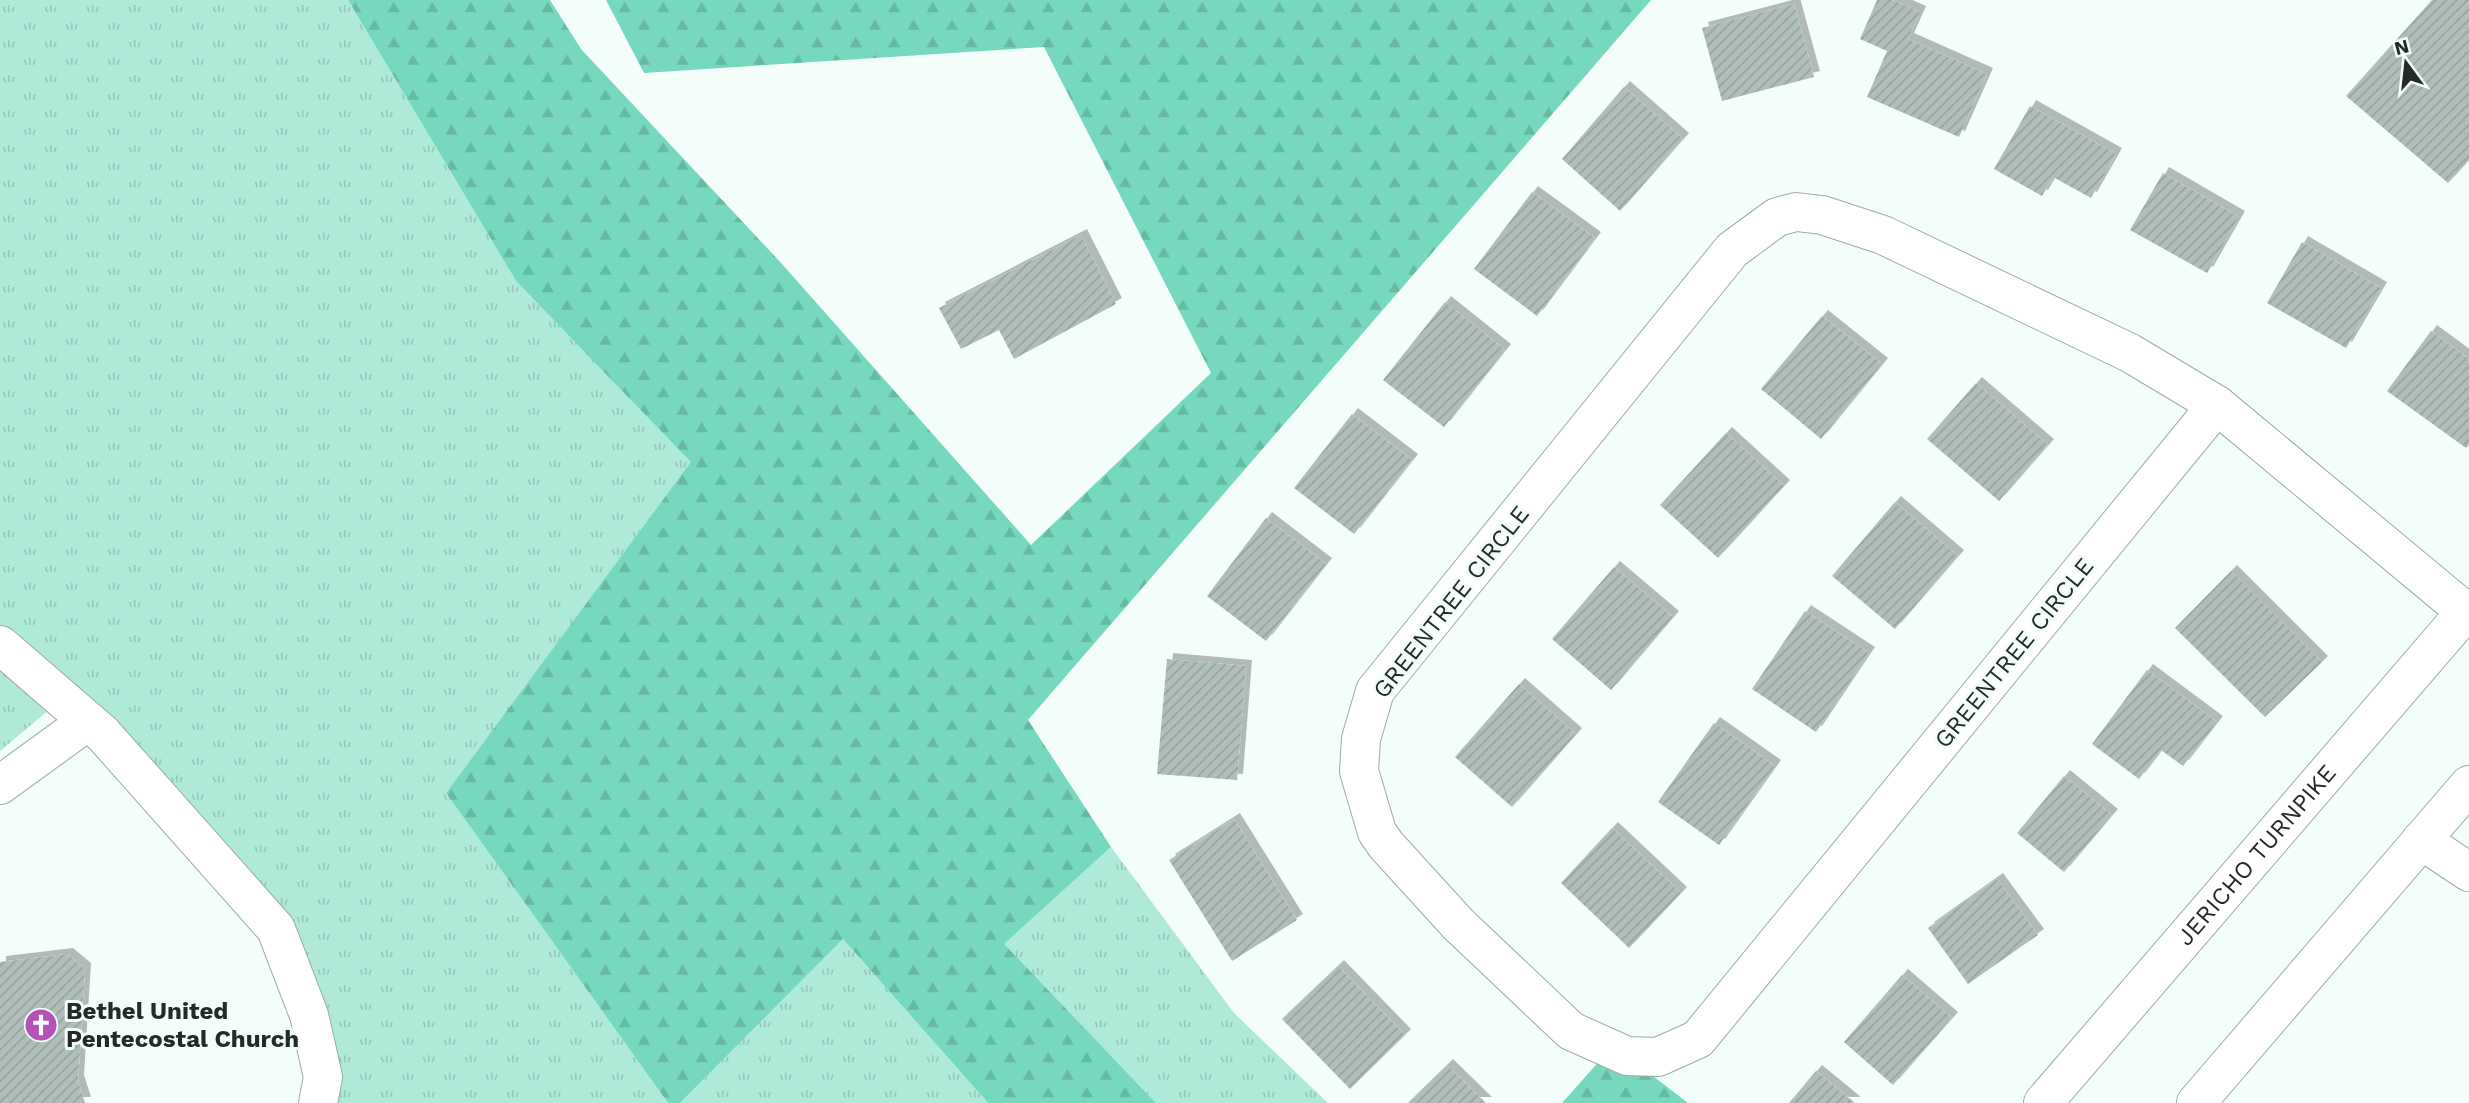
<svg xmlns="http://www.w3.org/2000/svg" width="2469" height="1103" viewBox="0 0 2469 1103" font-family="'Work Sans',sans-serif">
	<style>
		.grass { fill: url(#grass-tufts) }
		.forest { fill: url(#forest-firs) }
		.building { fill: url(#building-hatch); filter: url(#shadow) }
		.lines { fill: none; stroke-linecap: round; stroke-linejoin: round }
		.minor-casing { stroke: #9eaba7; stroke-width: 40 }
		.major-casing { stroke: #9eaba7; stroke-width: 40 }
		.minor { stroke: #fff; stroke-width: 38 }
		.major { stroke: #fff; stroke-width: 38 }
		.labels { text-anchor: middle; stroke-width: 6; stroke-linejoin: round; paint-order: stroke }
		.street-label { font-size: 24px; fill: #252a29; stroke: #f3fefb }
		.poi-label { font-size: 24px; font-weight: bold; fill: #252a29; stroke: #f3fefb; text-anchor: start }
	</style>
	<defs>
		<pattern id="grass-tufts" width="24" height="20" patternUnits="userSpaceOnUse" patternTransform="scale(1.75)"><rect width="24" height="20" fill="#afead9"/><path d="M3 7l-1-3M5 7V3M7 7l1-3M15 17l-1-3M17 17v-4M19 17l1-3" fill="none" stroke="#96c9ba"/></pattern>
		<pattern id="forest-firs" width="22" height="20" patternUnits="userSpaceOnUse" patternTransform="scale(1.75)"><rect width="22" height="20" fill="#76d8bf"/><path d="M5 1l3.5 6h-7zM16 11l3.5 6h-7z" fill="#66baa4"/></pattern>
		<pattern id="building-hatch" width="6" height="6" patternUnits="userSpaceOnUse" patternTransform="scale(1.75)"><rect width="6" height="6" fill="#b0beba"/><path d="M-1 1l2-2M0 6l6-6M5 7l2-2" fill="none" stroke="#97a3a0"/></pattern>
		<filter id="shadow"><feDropShadow dx="6" dy="-6" stdDeviation="0" flood-color="#0004"/></filter>
	</defs>
	<rect width="100%" height="100%" fill="#f3fefb"/>
	<g class="grass">
		<polygon points="0,0 348,0 516,281 692,462 446,793 668,1103 324,1103 317,1032 262,923 62,699 0,751"/>
		<polygon points="1111,847 1234,1013 1328,1103 1156,1103 1003,944"/>
		<polygon points="843,939 988,1103 680,1103"/>
	</g>
	<g class="forest">
		<polygon points="348,0 550,0 581,49 782,264 1031,545 1211,373 1044,47 644,73 606,0 1651,0 1028,720 1111,847 1004,944 1156,1103 988,1103 843,939 680,1103 668,1103 446,793 691,462 516,281"/>
		<polygon points="1611,1048 1627,1056 1688,1103 1562,1103"/>
	</g>
	<g class="building">
		<polygon points="1877,0 1893,0 1920,12 1908,39 1987,74 1959,137 1867,97 1887,51 1860,39"/>
		<polygon points="2432,0 2469,0 2469,160 2448,183 2346,96"/>
		<polygon points="1794,4 1814,77 1722,101 1702,28"/>
		<polygon points="1624,87 1683,139 1620,211 1562,159"/>
		<polygon points="2030,106 2116,154 2091,198 2053,177 2042,196 1994,169"/>
		<polygon points="2163,173 2239,217 2207,273 2130,230"/>
		<polygon points="1532,192 1595,238 1537,316 1474,269"/>
		<polygon points="1081,235 1116,304 1014,359 999,330 961,349 939,308"/>
		<polygon points="2302,242 2381,288 2346,348 2267,303"/>
		<polygon points="1445,302 1505,350 1444,427 1383,380"/>
		<polygon points="1822,316 1882,364 1821,439 1761,389"/>
		<polygon points="2431,331 2469,359 2469,445 2466,448 2387,391"/>
		<polygon points="1976,383 2048,445 1999,501 1927,439"/>
		<polygon points="1352,414 1412,460 1354,534 1294,488"/>
		<polygon points="1726,433 1784,486 1718,558 1660,505"/>
		<polygon points="1895,502 1958,556 1895,629 1832,576"/>
		<polygon points="1266,518 1326,564 1266,641 1207,596"/>
		<polygon points="1614,567 1673,617 1611,690 1552,639"/>
		<polygon points="2231,571 2322,662 2265,717 2175,628"/>
		<polygon points="1805,611 1869,653 1816,732 1752,689"/>
		<polygon points="1167,659 1246,666 1237,780 1157,774"/>
		<polygon points="2147,670 2217,722 2183,766 2161,750 2139,779 2092,744"/>
		<polygon points="1519,684 1576,734 1512,807 1455,757"/>
		<polygon points="1714,723 1775,766 1719,845 1658,802"/>
		<polygon points="2064,776 2112,815 2064,872 2017,833"/>
		<polygon points="1234,819 1297,920 1232,961 1169,860"/>
		<polygon points="1612,828 1681,893 1629,948 1561,883"/>
		<polygon points="1997,879 2038,935 1968,984 1928,928"/>
		<polygon points="67,954 85,969 78,1081 85,1103 0,1103 0,962"/>
		<polygon points="1338,966 1405,1035 1350,1089 1282,1019"/>
		<polygon points="1902,975 1952,1018 1893,1085 1844,1042"/>
		<polygon points="1447,1065 1486,1103 1408,1103"/>
		<polygon points="1816,1071 1855,1103 1789,1103"/>
	</g>
	<g class="lines">
		<defs>
			<g id="minor">
				<polygon points="1796,212 1822,215 1883,235 2130,353 2217,405 1698,1039 1658,1057 1627,1056 1571,1031 1458,924 1386,845 1377,832 1359,771 1361,739 1375,691 1732,250 1777,217"/>
				<polyline points="2217,405 2466,612"/>
				<polyline points="0,645 103,734 276,929 309,1015 323,1077 318,1103"/>
				<polyline points="0,785 88,721"/>
				<polyline points="2421,840 2469,872"/>
			</g>
			<g id="major">
				<path id="s1" d="M2043,1103L2469,608"/>
				<polyline points="2196,1103 2469,785"/>
			</g>
		</defs>
		<use href="#minor" class="minor-casing"/>
		<use href="#major" class="major-casing"/>
		<use href="#minor" class="minor"/>
		<use href="#major" class="major"/>
	</g>
	<defs>
		<symbol id="church-disc" viewBox="-11 -11 22 22"><circle r="9.5" fill="#b452ba" stroke="#f3fefb"/><path d="M-1.2-6h2.4v3.5h3.3v2.4h-3.3V6h-2.4V-.1h-3.3v-2.4h3.3Z" fill="#fff"/></symbol>
	</defs>
	<g fill-rule="evenodd">
		<use href="#church-disc" x="22" y="1006" width="38" height="38"/>
	</g>
	<g class="labels">
		<g class="street-label">
			<text transform="translate(1451 602) rotate(-52)" y="8">GREENTREE CIRCLE</text>
			<text transform="translate(2014 653) rotate(-51)" y="8">GREENTREE CIRCLE</text>
			<text dy="8" stroke="none"><textPath href="#s1" startOffset="327">JERICHO TURNPIKE</textPath></text>
		</g>
		<g class="poi-label">
			<text x="66" y="1019">Bethel United<tspan x="66" dy="28">Pentecostal Church</tspan></text>
		</g>
	</g>
	<g transform="translate(2406 63) rotate(345)" stroke="#f3fefb" stroke-width="5" paint-order="stroke">
	<path d="M0-5L12 26L0 18L-12 26Z" fill="#252a29"/>
	<text y="-10" font-size="19" font-weight="bold" text-anchor="middle" fill="#252a29">N</text>
	</g>
</svg>
